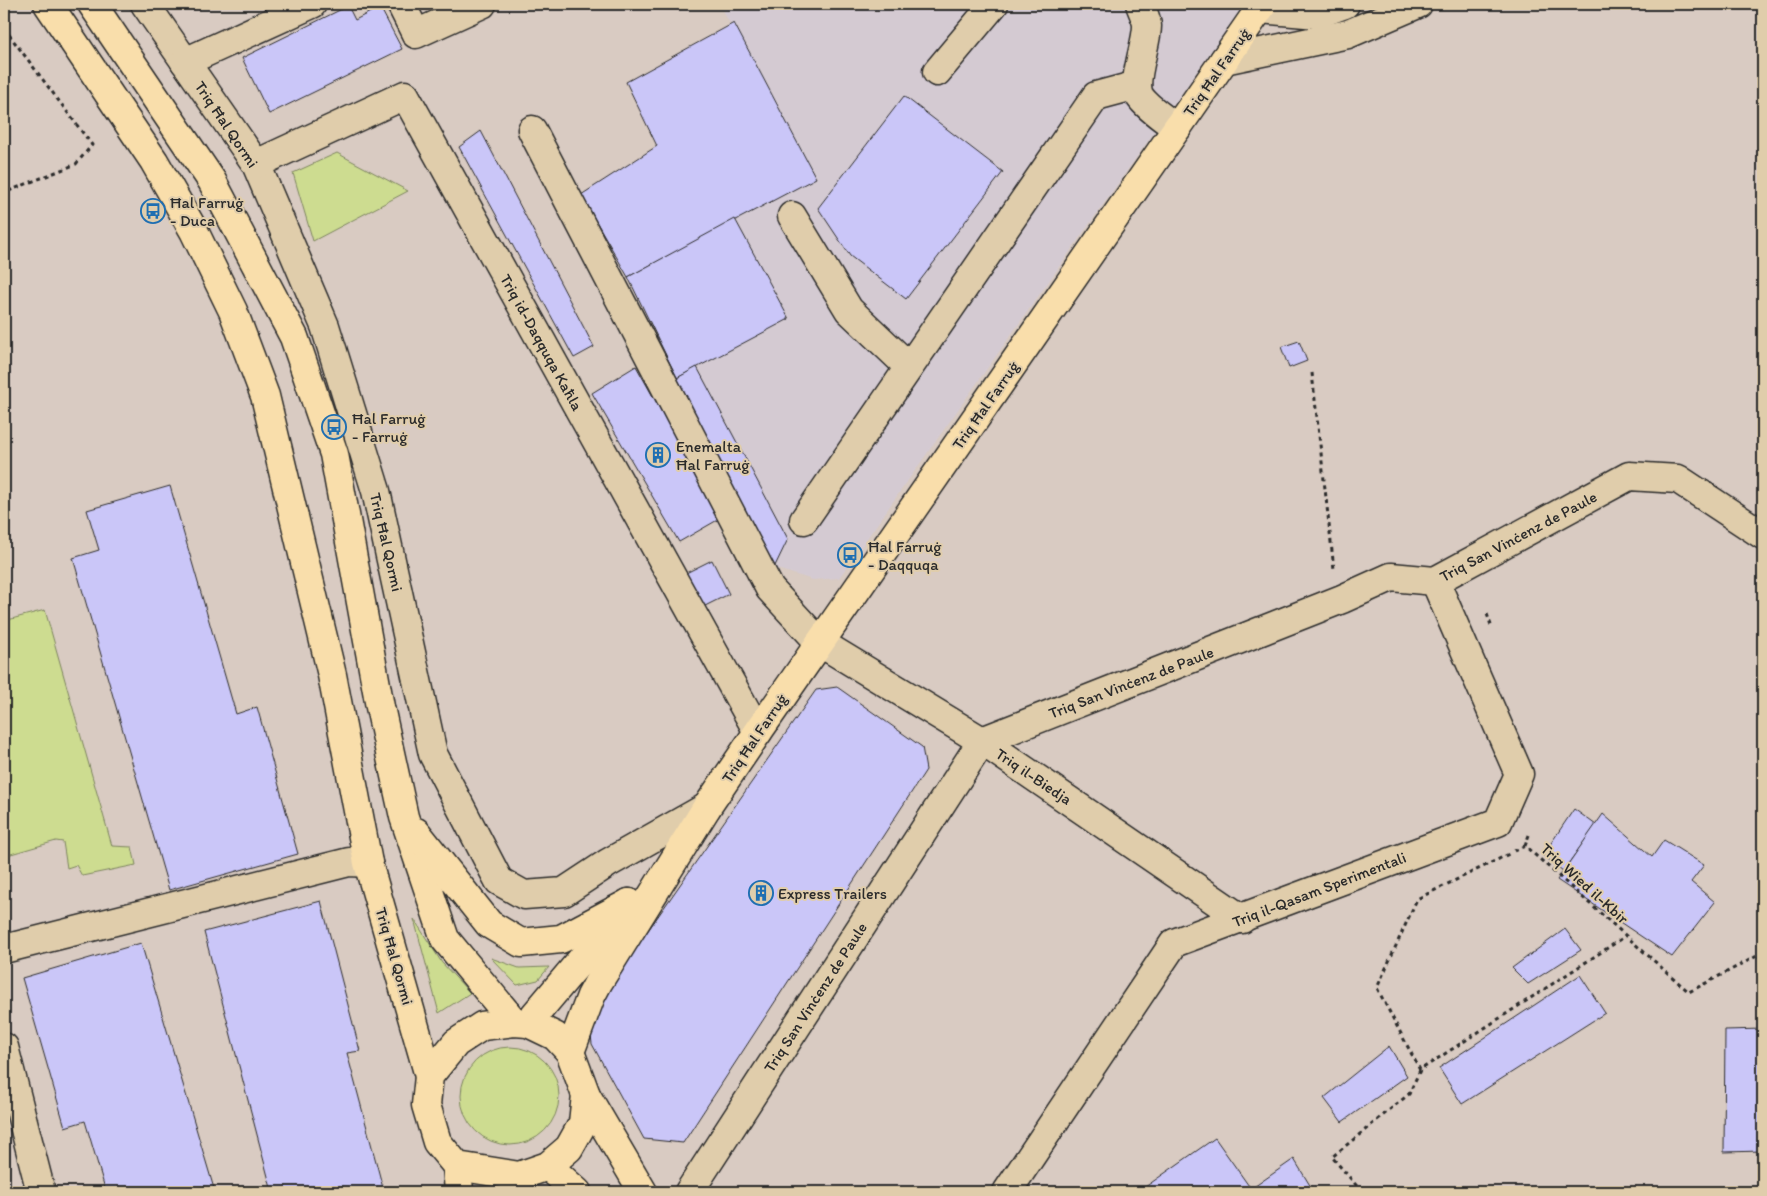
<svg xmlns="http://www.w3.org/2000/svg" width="1767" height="1196" viewBox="0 0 1767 1196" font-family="Itim,sans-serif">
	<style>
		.built { fill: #d4cad2 }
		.green { fill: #cddc90; stroke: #7c845e }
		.building { fill: #cac6f8; stroke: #2b2b2b }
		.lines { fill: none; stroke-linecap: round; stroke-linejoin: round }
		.minor-casing { stroke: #2b2b2b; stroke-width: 31 }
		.major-casing { stroke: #2b2b2b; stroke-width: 31 }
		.highway-casing { stroke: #2b2b2b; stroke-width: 31 }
		.path { stroke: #2b2b2b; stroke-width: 3; stroke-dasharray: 4 4; stroke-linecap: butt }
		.minor { stroke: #e0cdab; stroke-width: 28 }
		.major { stroke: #f9deab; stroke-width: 28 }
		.highway { stroke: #f9deab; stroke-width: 28 }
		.labels { text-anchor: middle; stroke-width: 4; stroke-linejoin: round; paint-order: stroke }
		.street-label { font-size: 16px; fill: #2b2b2b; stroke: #e0cdab }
		.poi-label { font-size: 16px; fill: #2b2b2b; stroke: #e0cdab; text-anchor: start }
	</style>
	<rect width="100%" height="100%" fill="#d9cbc2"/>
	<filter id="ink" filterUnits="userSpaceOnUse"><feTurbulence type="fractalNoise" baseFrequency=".02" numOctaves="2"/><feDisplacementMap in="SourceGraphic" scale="10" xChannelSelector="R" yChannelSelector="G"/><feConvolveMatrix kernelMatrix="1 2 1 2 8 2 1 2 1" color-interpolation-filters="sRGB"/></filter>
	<g filter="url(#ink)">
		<polygon class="built" points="719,4 1245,4 839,578 813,580 774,568 628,277 816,177"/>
		<g class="green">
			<polygon points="337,153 408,191 313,241 293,173"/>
			<polygon points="45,610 112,846 132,847 136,865 82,876 76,865 67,868 63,842 56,841 4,856 4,621"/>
			<polygon points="414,919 442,963 470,993 439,1013"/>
			<polygon points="491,958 519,968 549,967 538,980 517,985"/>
			<circle cx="510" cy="1096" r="49"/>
		</g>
		<g class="building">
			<polygon points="348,6 355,20 380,7 402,49 269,114 242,58"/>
			<polygon points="734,23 816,178 628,277 581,195 657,146 626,82"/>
			<polygon points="904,96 1003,172 906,299 850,256 818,208"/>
			<polygon points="481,131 594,347 574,358 459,147"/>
			<polygon points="735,219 789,319 677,378 628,277"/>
			<polygon points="1299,341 1307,361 1289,368 1281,347"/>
			<polygon points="636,366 721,518 679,542 592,393"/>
			<polygon points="697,367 788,539 774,568 677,378"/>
			<polygon points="170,486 236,714 257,707 298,854 169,890 73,558 99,550 87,510"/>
			<polygon points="712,560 729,594 701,608 684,574"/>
			<polygon points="837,687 922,747 926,770 683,1143 644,1139 592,1044 589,1015 816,690"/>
			<polygon points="1574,809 1596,825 1563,871 1543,855"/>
			<polygon points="1603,814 1652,857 1664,840 1704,865 1691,882 1715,902 1672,957 1557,880"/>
			<polygon points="321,901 360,1051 347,1053 384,1192 272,1192 204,932"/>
			<polygon points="1565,929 1581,950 1528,984 1512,968"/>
			<polygon points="141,943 215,1192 106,1192 85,1121 65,1127 22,978"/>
			<polygon points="1580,975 1605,1013 1462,1104 1439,1068"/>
			<polygon points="1763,1029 1763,1151 1724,1152 1725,1030"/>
			<polygon points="1389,1046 1407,1076 1342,1122 1324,1098"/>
			<polygon points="1215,1138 1251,1189 1294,1159 1314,1192 1138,1192"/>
		</g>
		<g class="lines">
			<defs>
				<g id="minor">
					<polyline points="145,4 256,164 325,326 376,491 433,754 499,881 524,895 564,892 608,863 707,807"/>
					<polyline points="401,4 416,34 482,4"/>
					<path d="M1140,4C1142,11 1147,19 1147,26C1147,44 1132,80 1139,95C1144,105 1167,121 1177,128"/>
					<polyline points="1260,9 1317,14 1345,4"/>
					<polyline points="1224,60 1348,34 1418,4"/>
					<polyline points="185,62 312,4"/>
					<polyline points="937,72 994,4"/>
					<polyline points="532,130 770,589 819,642 982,741 1242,919"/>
					<polyline points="256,164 405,95 758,732"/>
					<polyline points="792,216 849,310 909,367"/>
					<polyline points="804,520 1096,96 1137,85"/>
					<polyline points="4,949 349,862 368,863"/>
					<polyline points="4,1047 41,1192"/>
					<polyline points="689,1192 982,741 1342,599 1391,577 1435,581 1629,476 1678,479 1763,535"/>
					<polyline points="1007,1192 1174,943 1498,822 1519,774 1435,581"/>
				</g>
				<g id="major">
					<polyline points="528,1023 629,903"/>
					<polyline points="570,1052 591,996 599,981 707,807 758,732 1263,4"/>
					<polyline points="457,1166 459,1192"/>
					<polyline points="514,1192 519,1176"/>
				</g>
				<g id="highway">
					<polyline points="48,4 154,161 194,231 233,311 265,396 332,675 368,863 429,1076"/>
					<polyline points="92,4 212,181 294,337 334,454 380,707 404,817 445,939 514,1022"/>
					<polyline points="416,832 489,924 521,943 561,939 629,903"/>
					<polygon points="514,1022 528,1023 555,1036 570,1052 586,1095 583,1123 569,1148 548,1166 519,1176 457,1166 437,1142 426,1105 429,1076 456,1043 482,1026"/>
					<polyline points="586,1095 643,1192"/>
					<polyline points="548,1166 577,1192"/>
				</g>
			</defs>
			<use href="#minor" class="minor-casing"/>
			<use href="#major" class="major-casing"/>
			<use href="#highway" class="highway-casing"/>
			<g class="path">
				<polyline points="4,28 92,145 76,164 4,193"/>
				<polyline points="1312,373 1334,569"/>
				<polyline points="1487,614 1492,628"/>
				<polyline points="1529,835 1525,846 1689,992 1757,956"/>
				<polyline points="1514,851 1525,846"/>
				<polyline points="1420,1070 1377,988 1417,899 1509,854"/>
				<polyline points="1362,1192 1332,1157 1409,1094 1420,1070 1626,936"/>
			</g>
			<use href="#minor" class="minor"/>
			<use href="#major" class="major"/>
			<use href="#highway" class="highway"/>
		</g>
	</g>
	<defs>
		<symbol id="bus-ring" viewBox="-11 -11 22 22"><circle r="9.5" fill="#e0cdab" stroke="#1f6fb2" stroke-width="1.5"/><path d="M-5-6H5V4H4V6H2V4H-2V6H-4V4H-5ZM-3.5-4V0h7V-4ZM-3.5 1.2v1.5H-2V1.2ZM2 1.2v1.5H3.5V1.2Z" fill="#1f6fb2"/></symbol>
		<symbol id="building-ring" viewBox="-11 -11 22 22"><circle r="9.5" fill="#e0cdab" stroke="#1f6fb2" stroke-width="1.5"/><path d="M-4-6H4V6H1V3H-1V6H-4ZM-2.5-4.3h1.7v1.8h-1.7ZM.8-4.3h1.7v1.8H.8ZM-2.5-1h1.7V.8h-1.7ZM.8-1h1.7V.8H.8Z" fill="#1f6fb2"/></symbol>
	</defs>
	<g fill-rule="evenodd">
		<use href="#bus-ring" x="139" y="197" width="28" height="28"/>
		<use href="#bus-ring" x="320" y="413" width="28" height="28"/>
		<use href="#building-ring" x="644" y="441" width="28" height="28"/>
		<use href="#bus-ring" x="836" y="541" width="28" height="28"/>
		<use href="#building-ring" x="747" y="879" width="28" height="28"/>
	</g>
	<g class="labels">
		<g class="street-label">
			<text transform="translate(1216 72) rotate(-55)" y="6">Triq Ħal Farruġ</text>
			<text transform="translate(227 124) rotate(56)" y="6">Triq Ħal Qormi</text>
			<text transform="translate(542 342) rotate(61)" y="6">Triq id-Daqquqa Kaħla</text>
			<text transform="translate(985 405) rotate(-55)" y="6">Triq Ħal Farruġ</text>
			<text transform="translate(1518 536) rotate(-28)" y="6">Triq San Vinċenz de Paule</text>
			<text transform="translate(387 542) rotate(77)" y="6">Triq Ħal Qormi</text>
			<text transform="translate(1131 682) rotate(-21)" y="6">Triq San Vinċenz de Paule</text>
			<text transform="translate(754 738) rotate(-56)" y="6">Triq Ħal Farruġ</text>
			<text transform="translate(1034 776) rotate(34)" y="6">Triq il-Biedja</text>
			<text transform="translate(1585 883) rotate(42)" y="6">Triq Wied il-Kbir</text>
			<text transform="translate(1319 889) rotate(-21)" y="6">Triq il-Qasam Sperimentali</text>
			<text transform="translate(395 956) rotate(74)" y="6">Triq Ħal Qormi</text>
			<text transform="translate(815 997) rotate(-57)" y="6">Triq San Vinċenz de Paule</text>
		</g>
		<g class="poi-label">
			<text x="170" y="208">Ħal Farruġ<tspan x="170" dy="18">- Duca</tspan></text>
			<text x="352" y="424">Ħal Farruġ<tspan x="352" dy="18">- Farruġ</tspan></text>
			<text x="676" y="452">Enemalta<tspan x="676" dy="18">Ħal Farruġ</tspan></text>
			<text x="868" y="552">Ħal Farruġ<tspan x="868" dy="18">- Daqquqa</tspan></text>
			<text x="778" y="899">Express Trailers</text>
		</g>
	</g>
	<rect width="1767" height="1196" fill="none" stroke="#e0cdab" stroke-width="20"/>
	<rect x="10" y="10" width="1747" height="1176" fill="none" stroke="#2b2b2b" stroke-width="2" filter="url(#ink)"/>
</svg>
